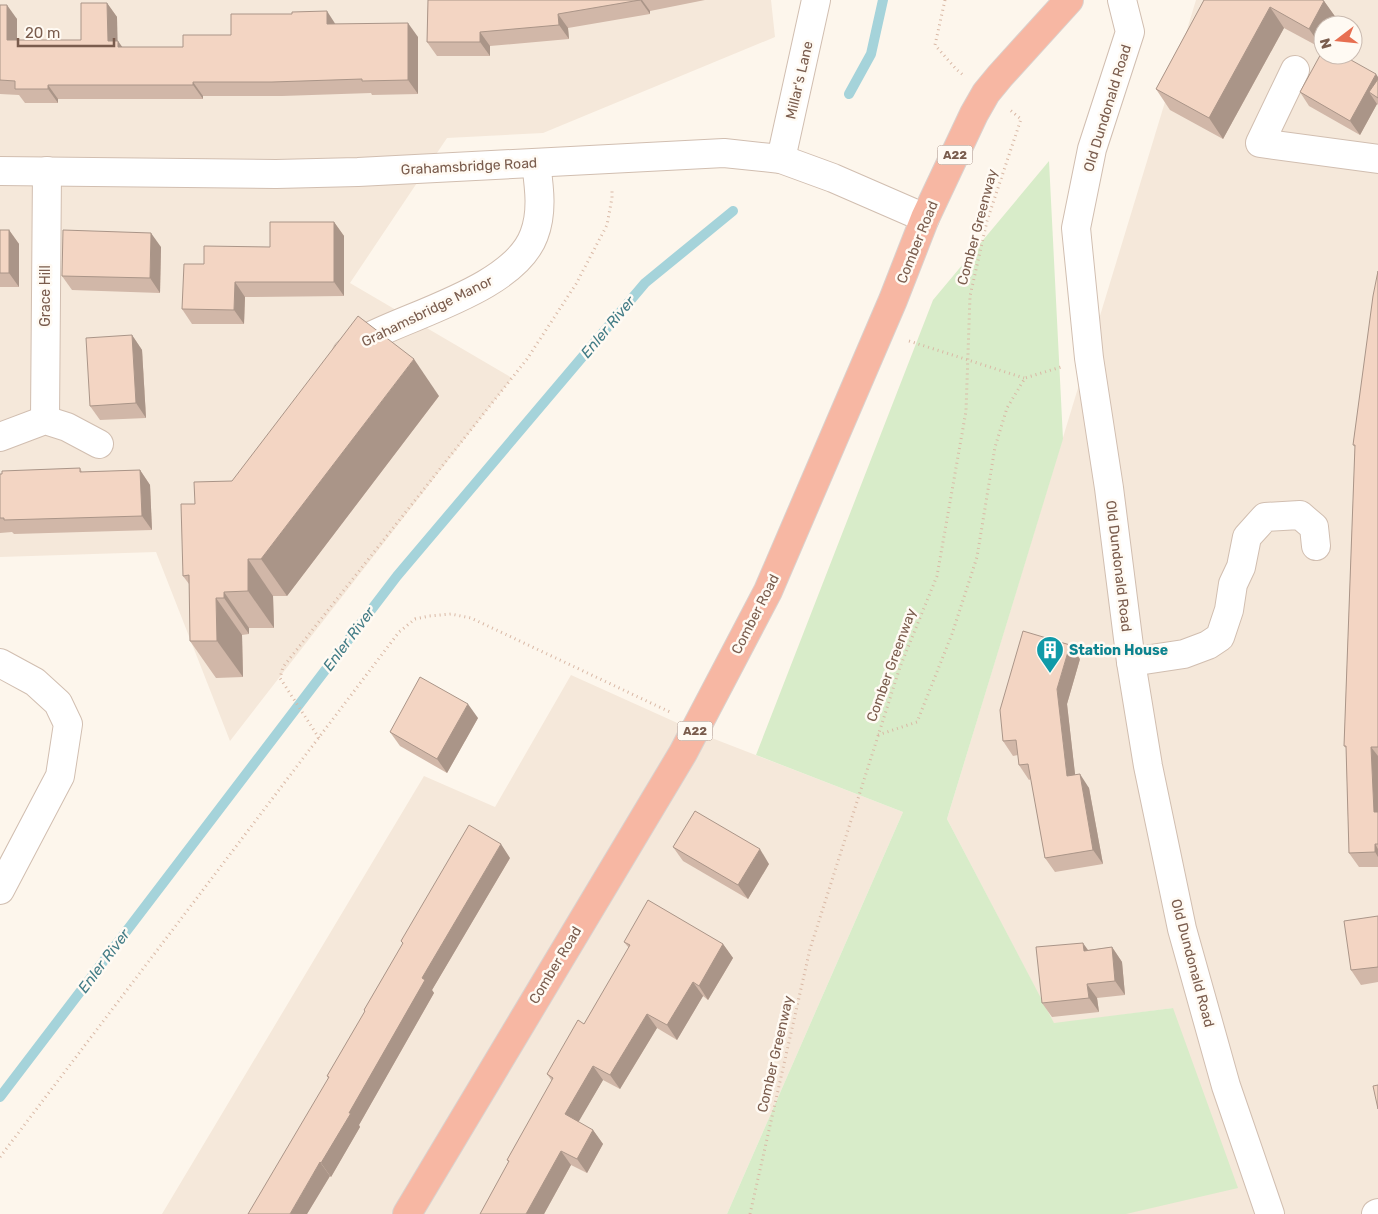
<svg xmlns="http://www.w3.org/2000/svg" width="1378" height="1214" viewBox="0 0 1378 1214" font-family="Rubik,sans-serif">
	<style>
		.residential { fill: #f5e8da; fill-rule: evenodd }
		.green { fill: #d8ecc9 }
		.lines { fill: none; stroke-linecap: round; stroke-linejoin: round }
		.stream { stroke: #a5d3da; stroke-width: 10 }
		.minor-casing { stroke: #d1beb0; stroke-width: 30 }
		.highway-casing { stroke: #dad1cd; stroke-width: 30 }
		.path { stroke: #d9b8a5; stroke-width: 3; stroke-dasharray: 1 4; stroke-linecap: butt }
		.minor { stroke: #fff; stroke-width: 28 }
		.highway { stroke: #f7b7a3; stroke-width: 28 }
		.wall { fill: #d1b7a8 }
		.shaded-wall { fill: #aa9588 }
		.building { fill: #f3d5c3; stroke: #aa9588 }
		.labels { text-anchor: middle; stroke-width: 5; stroke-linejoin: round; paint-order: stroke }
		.shield { fill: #fffaf3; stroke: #a28b7f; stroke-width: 1 }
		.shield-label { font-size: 12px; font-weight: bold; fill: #7a5c4d }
		.street-label { font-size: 14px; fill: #7a5c4d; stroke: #fffaf3 }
		.culture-label { font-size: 14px; font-weight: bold; fill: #0d838f; stroke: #fffaf3; text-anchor: start }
		.water-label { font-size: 15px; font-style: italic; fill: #437c86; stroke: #fffaf3 }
	</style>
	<rect width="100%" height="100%" fill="#fdf6ec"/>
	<g class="residential">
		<polygon points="0,0 771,0 775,37 543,133 447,138 350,283 512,378 230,741 156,552 0,557"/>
		<path d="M1196,0H1378V1214H1126L1173,1008L1054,1024L947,819ZM1323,25H1353V55H1323Z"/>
		<polygon points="571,675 704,735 903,812 727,1214 162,1214 424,776 495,807"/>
	</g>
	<polygon class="green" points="1049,161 1063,439 947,819 1054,1023 1173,1008 1238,1188 1126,1214 727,1214 903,812 756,755 933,300"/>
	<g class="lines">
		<g class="stream">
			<polyline points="849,94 871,54 883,0"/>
			<polyline points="0,1097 397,576 645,283 733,211"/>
		</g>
		<defs>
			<g id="minor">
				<polyline points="1122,0 1130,32 1092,149 1076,228 1089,358 1109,488 1131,662 1148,766 1182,929 1226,1086 1270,1214"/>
				<polyline points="1295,70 1260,143 1378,159"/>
				<polyline points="781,159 816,0"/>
				<polyline points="0,171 276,174 358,172 724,153 781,159 833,178 925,218"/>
				<path d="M347,353C354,348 361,341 369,337C416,313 515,287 534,235C543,212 539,186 536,163"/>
				<polyline points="45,420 47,171"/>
				<polyline points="0,437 45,420 67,427 99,444"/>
				<polyline points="1131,662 1184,654 1208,645 1220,637 1229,610 1233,584 1241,567 1247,537 1265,517 1300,515 1314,527 1316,546"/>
				<polyline points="0,663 35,682 58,703 68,724 60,776 0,890"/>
				<polyline points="1376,1214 1378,1213"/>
			</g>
			<polyline id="highway" points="407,1214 683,753 768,591 893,300 925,218 974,114 986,93 1000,76 1069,0"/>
		</defs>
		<use href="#minor" class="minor-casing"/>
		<use href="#highway" class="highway-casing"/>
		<g class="path">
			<polyline points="945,0 935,45 956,69 963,75"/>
			<polyline points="909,341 1024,378"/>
			<polyline points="878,735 917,722 952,634 977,557 995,447 1007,408 1025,378 1061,367"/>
			<polyline points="319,738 280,678 283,667 527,359 576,284 607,225 612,198 612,189"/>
			<polyline points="0,1157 399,632 415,619 429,616 451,614 471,618 670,712"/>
			<polyline points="750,1214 810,949 900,667 937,576 966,411 970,296 987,221 1021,119 1010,110"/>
		</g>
		<use href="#minor" class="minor"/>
		<use href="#highway" class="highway"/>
	</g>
	<g class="wall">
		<polygon points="428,0 705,0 650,11 650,14 568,28 569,39 490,46 490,56 437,56 427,42"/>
		<polygon points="1204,0 1324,1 1339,22 1323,25 1323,49 1284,28 1223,139 1170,110 1156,89"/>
		<polygon points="107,3 117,17 117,41 122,47 183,47 231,35 335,24 418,37 418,94 372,95 371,93 282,96 203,96 203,99 58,99 58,103 25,103 19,95 0,94 0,5 17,19 17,40 81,40"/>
		<polygon points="1378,77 1378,105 1377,104 1360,135 1309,106 1300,92"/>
		<polygon points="334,222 344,236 344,296 245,297 244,324 192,324 182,309 204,264 270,247"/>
		<polygon points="0,230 9,230 19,244 19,287 0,287"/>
		<polygon points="161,247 160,293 72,290 62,276"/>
		<polygon points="1378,271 1378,867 1359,867 1349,853 1346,748 1344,746 1355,447 1353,445"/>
		<polygon points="132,335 142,350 146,418 100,420 90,406"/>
		<polygon points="439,396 287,596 273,596 274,628 249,628 249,634 242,635 243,677 216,678 190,641 189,584 183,576 195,504 232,481"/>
		<polygon points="80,468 82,472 140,470 150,485 152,530 14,534 12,532 0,533 0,474"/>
		<polygon points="1080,659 1067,704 1075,775 1089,788 1103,864 1055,872 1045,858 1031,779 1029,780 1019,765 1018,755 1013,756 1003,741"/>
		<polygon points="478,718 447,773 400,746 390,732"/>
		<polygon points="673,847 769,864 748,899 683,861"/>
		<polygon points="510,858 432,990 434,993 359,1125 360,1127 331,1177 330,1176 307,1214 328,1078 327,1076 365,1012 364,1010 403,944 401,941"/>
		<polygon points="1378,916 1378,982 1361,985 1351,970"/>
		<polygon points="624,942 723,944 733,958 708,1000 703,996 677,1040 657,1028 620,1089 603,1080 578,1122 593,1130 603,1144 587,1173 571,1165 544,1214 480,1214 509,1162 507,1160 552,1081 547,1074 584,1024 629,948"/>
		<polygon points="1112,947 1122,962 1125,995 1097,998 1099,1012 1052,1017 1042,1003 1088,950"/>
	</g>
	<g class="shaded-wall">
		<polygon points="640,0 642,0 650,11 650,14"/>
		<polygon points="1324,1 1339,22 1337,25 1323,25 1323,49 1309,29"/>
		<polygon points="107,3 117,17 118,55 108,41"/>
		<polygon points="7,5 17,19 17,54 7,40"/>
		<polygon points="1270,7 1284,28 1223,139 1209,118"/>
		<polygon points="327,11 336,25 327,24"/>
		<polygon points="558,14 568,28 569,39 559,25"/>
		<polygon points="408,23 418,37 418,94 408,80"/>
		<polygon points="480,32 490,46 490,56 480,42"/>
		<polygon points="118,41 128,55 118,47"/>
		<polygon points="1376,74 1378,77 1378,98 1369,92 1377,104 1360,135 1350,121"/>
		<polygon points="193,82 203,96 203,99 193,85"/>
		<polygon points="48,85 58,99 58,103 48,89"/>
		<polygon points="334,222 344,236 344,296 334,282"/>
		<polygon points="9,230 19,244 19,287 9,273"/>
		<polygon points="151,233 161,247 160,293 150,278"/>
		<polygon points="235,282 245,297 244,324 234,310"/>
		<polygon points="132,335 142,350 146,418 136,403"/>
		<polygon points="414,359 439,396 287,596 261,559"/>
		<polygon points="140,470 150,485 152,530 142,516"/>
		<polygon points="248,559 273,596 274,628 248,591"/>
		<polygon points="224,592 249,628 249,634 224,598"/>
		<polygon points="216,598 242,635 243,677 217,641"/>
		<polygon points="1070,645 1080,659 1067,704 1077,791 1067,776 1057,689"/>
		<polygon points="468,704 478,718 447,773 437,759"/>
		<polygon points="1371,747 1378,756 1378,818 1374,812"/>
		<polygon points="1080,774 1089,788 1103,864 1093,850"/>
		<polygon points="501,844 510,858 432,990 434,993 359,1125 360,1127 331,1177 321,1163 422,978"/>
		<polygon points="1375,844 1378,849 1378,857 1375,852"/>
		<polygon points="760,849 769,864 748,899 738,885"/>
		<polygon points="1083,943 1093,957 1084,951"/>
		<polygon points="723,944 733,958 708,1000 699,986"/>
		<polygon points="1112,947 1122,962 1125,995 1115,981"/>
		<polygon points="693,982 703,996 677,1040 667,1025"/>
		<polygon points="1087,984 1097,998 1099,1012 1089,998"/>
		<polygon points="647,1014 657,1028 620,1089 610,1075"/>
		<polygon points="593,1066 603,1080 575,1128 565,1114"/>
		<polygon points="593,1130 603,1144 587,1173 577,1159"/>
		<polygon points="561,1151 571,1165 544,1214 526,1214"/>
		<polygon points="320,1162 330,1176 307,1214 290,1214"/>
	</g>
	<g class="building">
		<polygon points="428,0 640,0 558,14 559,25 480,32 480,42 427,42"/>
		<polygon points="1204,0 1322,0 1324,1 1309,29 1270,7 1209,118 1156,89"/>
		<polygon points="81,3 107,3 108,41 118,41 118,47 183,47 183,35 231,35 231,14 292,14 292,12 327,11 327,24 408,23 408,80 362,81 362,79 272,82 193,82 193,85 48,85 48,89 15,89 15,81 0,80 0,5 7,5 7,40 81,40"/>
		<polygon points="1323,50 1323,55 1342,55 1376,74 1350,121 1300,92"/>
		<polygon points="1378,79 1378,98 1369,92"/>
		<polygon points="270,222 334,222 334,282 235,282 234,310 182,309 184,264 204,264 204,246 270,247"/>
		<rect x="0" y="230" width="9" height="43"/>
		<polygon points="63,230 151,233 150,278 62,276"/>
		<polygon points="1378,271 1378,747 1371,747 1374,812 1378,812 1378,844 1375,844 1375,852 1349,853 1346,746 1344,746 1355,445 1353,445 1373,296"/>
		<polygon points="358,316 414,359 261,559 248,559 248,591 224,592 224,598 216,598 217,641 190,641 189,575 183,576 181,504 195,504 194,482 232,481"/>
		<polygon points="132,335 136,403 90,406 86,338"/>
		<polygon points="80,468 80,472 140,470 142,516 4,520 4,518 0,518 0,474 2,474 2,471"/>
		<polygon points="1023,631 1070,645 1057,689 1067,776 1080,774 1093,850 1045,858 1028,764 1019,765 1016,740 1003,741 1000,710"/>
		<polygon points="420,677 468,704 437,759 390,732"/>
		<polygon points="695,811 760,849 738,885 673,847"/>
		<polygon points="469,825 501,844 422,978 425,980 349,1113 351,1113 321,1163 320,1162 290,1214 248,1214 329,1077 327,1076 365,1011 364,1010 403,943 401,941"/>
		<polygon points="648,900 723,944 699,986 693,982 667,1025 647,1014 610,1075 593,1066 565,1114 593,1130 577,1159 561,1151 526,1214 480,1214 509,1161 507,1160 553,1078 547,1074 578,1020 584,1024 630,945 624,942"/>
		<polygon points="1378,916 1378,967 1351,970 1344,921"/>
		<polygon points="1083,943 1084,951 1112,947 1115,981 1087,984 1089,998 1042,1003 1036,947"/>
		<polygon points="1378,1085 1378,1109 1373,1086"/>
	</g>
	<defs>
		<symbol id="building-pin" viewBox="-11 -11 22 30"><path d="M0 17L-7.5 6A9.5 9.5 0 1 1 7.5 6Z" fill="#0f9aa8" stroke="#fffaf3"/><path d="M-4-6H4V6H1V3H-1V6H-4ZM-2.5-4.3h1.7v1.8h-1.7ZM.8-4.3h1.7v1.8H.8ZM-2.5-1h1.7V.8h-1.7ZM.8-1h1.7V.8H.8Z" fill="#fff"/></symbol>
	</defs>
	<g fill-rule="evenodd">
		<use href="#building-pin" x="1034" y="634" width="32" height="43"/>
	</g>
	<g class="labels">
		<g class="shield">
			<rect x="937.5" y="145.5" width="35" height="19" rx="4"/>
			<rect x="677.5" y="721.5" width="35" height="19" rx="4"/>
		</g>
		<g class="shield-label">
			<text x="955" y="159">A22</text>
			<text x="695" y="735">A22</text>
		</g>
		<g class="street-label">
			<text transform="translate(799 80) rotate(-77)" y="5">Millar's Lane</text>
			<text transform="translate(1107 108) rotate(-73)" y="5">Old Dundonald Road</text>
			<text transform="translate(469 166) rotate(-3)" y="5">Grahamsbridge Road</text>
			<text transform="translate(977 227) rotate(-75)" y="5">Comber Greenway</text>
			<text transform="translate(917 242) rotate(-68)" y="5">Comber Road</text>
			<text transform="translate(45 296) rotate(-90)" y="5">Grace Hill</text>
			<text transform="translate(427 311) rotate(-26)" y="5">Grahamsbridge Manor</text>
			<text transform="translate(1119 566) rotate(83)" y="5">Old Dundonald Road</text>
			<text transform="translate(755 614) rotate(-63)" y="5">Comber Road</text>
			<text transform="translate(891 665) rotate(-70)" y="5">Comber Greenway</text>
			<text transform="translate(1193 963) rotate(75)" y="5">Old Dundonald Road</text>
			<text transform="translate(555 965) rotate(-59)" y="5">Comber Road</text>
			<text transform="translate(775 1054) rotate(-77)" y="5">Comber Greenway</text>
		</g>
		<g class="culture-label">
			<text x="1069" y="655">Station House</text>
		</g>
		<g class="water-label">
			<text transform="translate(608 327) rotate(-50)" y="5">Enler River</text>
			<text transform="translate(349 639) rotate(-53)" y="5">Enler River</text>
			<text transform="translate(104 961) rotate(-53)" y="5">Enler River</text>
		</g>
	</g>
	<g transform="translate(1338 40) rotate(254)"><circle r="24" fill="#fffaf3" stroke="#cabbb1"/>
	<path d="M0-4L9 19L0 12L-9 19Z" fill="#e76f51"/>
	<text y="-8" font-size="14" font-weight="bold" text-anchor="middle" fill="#7a5c4d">N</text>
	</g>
	<path d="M18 38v8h96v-8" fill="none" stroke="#7a5c4d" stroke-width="2.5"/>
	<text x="25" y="38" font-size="15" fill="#7a5c4d" stroke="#fffaf3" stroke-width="4" paint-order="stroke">20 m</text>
</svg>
